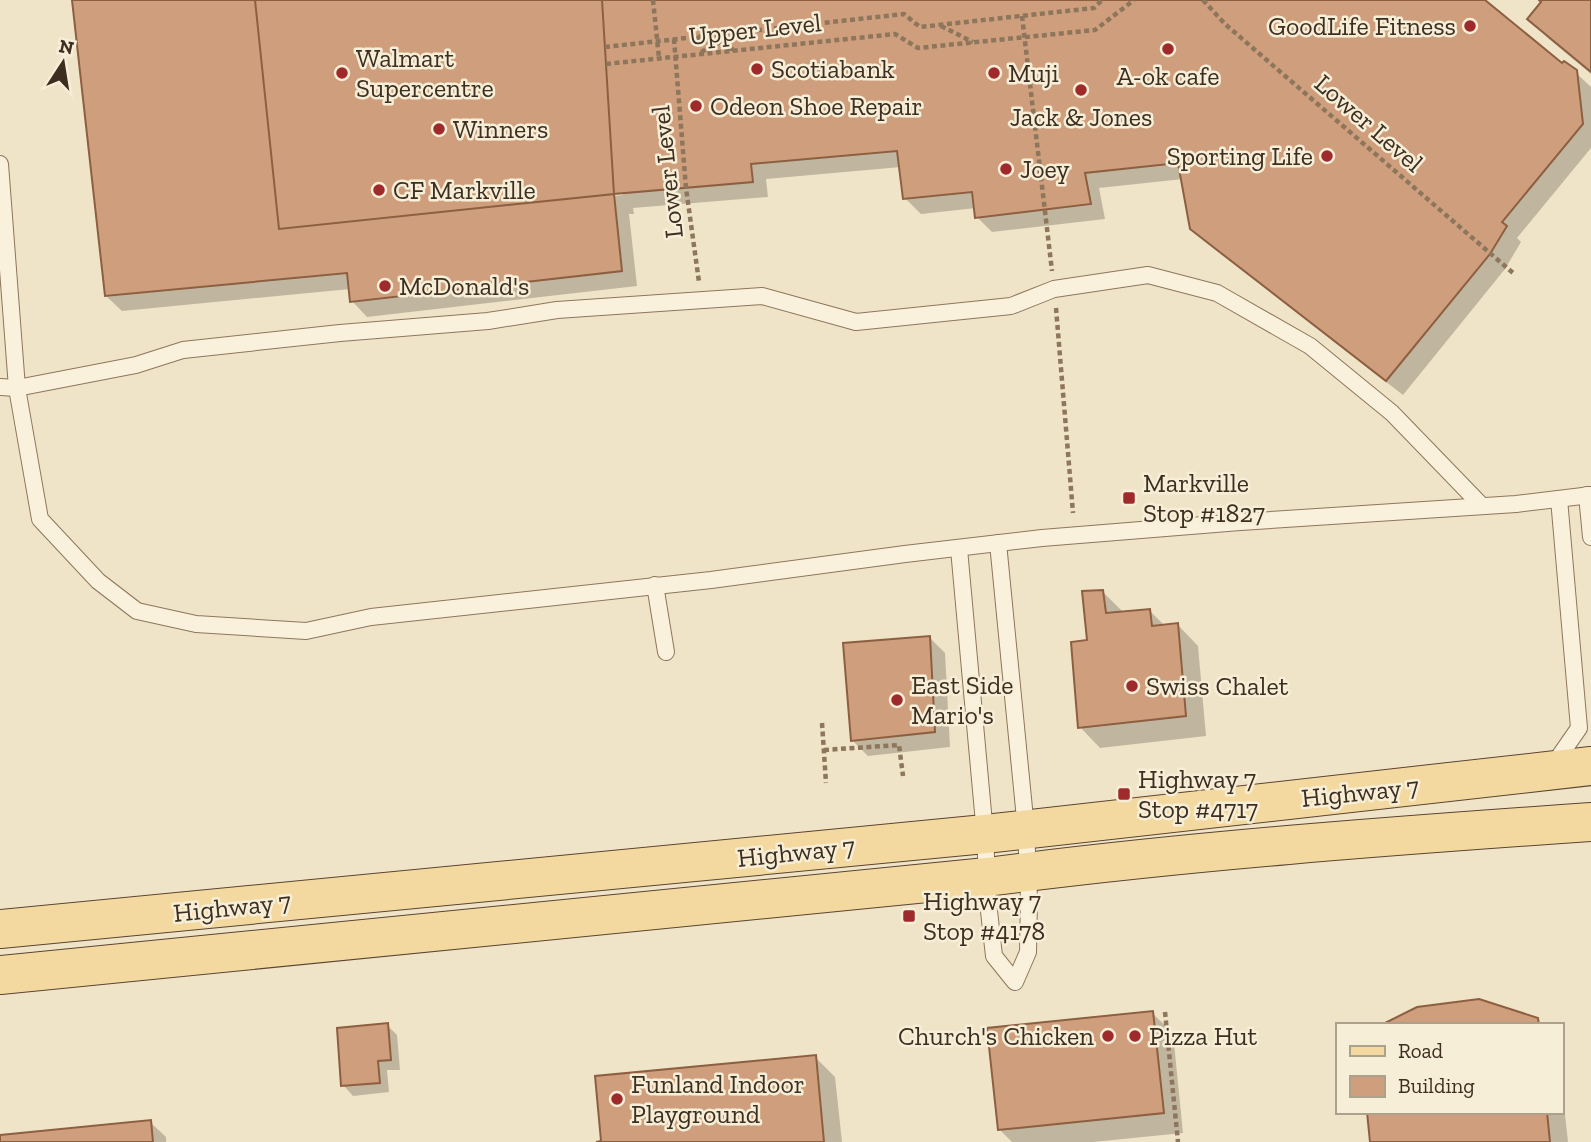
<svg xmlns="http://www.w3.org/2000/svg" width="1591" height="1142" viewBox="0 0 1591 1142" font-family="'Zilla Slab',serif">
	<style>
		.shadow { fill: #0003; fill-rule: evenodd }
		.building { fill: #cf9f7d; stroke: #8d5f41; stroke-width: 2 }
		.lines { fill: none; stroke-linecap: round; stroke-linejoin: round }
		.lane-casing { stroke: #8d765c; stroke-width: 18 }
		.primary-casing { stroke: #5b4430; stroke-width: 40 }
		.path { stroke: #8d765c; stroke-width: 4.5; stroke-dasharray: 5 3.5; stroke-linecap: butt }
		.lane { stroke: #faf1dc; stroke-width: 16 }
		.primary { stroke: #f3d9a0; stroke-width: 38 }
		.poi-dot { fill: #9e2a2b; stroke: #f7eed8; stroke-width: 2.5 }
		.labels { text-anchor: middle; stroke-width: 5; stroke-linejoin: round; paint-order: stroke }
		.poi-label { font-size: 26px; fill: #3d2e20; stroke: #f7eed8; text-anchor: start }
		.street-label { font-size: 26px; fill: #3d2e20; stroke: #f7eed8 }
	</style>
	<rect width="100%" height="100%" fill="#f0e4c8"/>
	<g class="shadow">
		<path d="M74,0H1485L1562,66L1575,72L1591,87V148L1517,238L1521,242L1505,269L1403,395L1208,244L1192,228L1183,179L1099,188L1105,219L992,232L977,217L976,208L921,214L905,198L901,167L766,179L768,197L633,208L634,214H629L637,286L367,317L352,301L350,289L122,311L106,296ZM623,191V195L297,229Z"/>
		<polygon points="1541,0 1591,0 1591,74 1549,39 1529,19 1543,2"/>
		<polygon points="1103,592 1123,612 1150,611 1166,627 1178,625 1198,646 1206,736 1100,748 1080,727 1089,642"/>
		<polygon points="930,638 945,653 950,747 868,756 853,741"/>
		<polygon points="1152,1013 1173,1033 1183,1133 1093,1142 1012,1142 999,1129"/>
		<polygon points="387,1025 397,1035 400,1070 387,1070 389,1092 353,1096 343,1085"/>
		<polygon points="815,1057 835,1077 842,1142 603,1142"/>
		<polygon points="1561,1077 1568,1142 1372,1142 1369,1112 1561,1112"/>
		<polygon points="150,1122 166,1137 166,1142 0,1142 0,1137"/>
	</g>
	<g class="building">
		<polygon points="72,0 1485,0 1562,63 1564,61 1577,70 1583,124 1502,222 1507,226 1490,254 1386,381 1190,229 1178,163 1085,173 1091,204 975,218 972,192 903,199 897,151 751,164 753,182 614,194 622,271 350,302 347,273 105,296"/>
		<polygon points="255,0 602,0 614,194 279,229"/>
		<polygon points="1539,0 1591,0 1591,72 1527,19 1541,2"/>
		<polygon points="1103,590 1106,613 1150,609 1152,626 1178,623 1186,716 1078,728 1071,642 1087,640 1082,591"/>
		<polygon points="930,636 935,732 851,741 843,643"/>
		<polygon points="1479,999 1538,1018 1539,1025 1381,1025 1417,1007"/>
		<polygon points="1153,1011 1164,1113 998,1130 987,1028"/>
		<polygon points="388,1023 391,1060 378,1061 380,1083 341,1086 337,1028"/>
		<polygon points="816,1055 824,1142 596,1142 601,1141 595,1076"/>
		<polygon points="1367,1112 1547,1112 1550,1142 1370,1142"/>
		<polygon points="151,1120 153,1142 0,1142 0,1135"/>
	</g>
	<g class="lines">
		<defs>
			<g id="lane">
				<polyline points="0,164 17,388 40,519 98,581 137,611 196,624 306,631 371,617 711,580 905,554 1042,538 1240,522 1516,504 1591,495"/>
				<polyline points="0,387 17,388 136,365 183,350 340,333 488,321 557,310 762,296 856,322 1011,306 1054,289 1148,275 1217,293 1310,346 1392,413 1482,506"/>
				<polyline points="1587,495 1591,537"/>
				<polyline points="959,549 985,834 988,902 994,956 1015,982 1028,952 1029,899 1026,829 998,543"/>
				<polyline points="655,585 666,652"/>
				<polyline points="1554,764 1579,728 1559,499"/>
			</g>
			<g id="primary">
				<polyline points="0,929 985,834 1591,766"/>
				<path d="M0,975L987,877C1187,851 1389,836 1591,822"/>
			</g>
		</defs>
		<use href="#lane" class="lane-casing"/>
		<use href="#primary" class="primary-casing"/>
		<g class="path">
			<polyline points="653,0 659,58"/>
			<polyline points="1203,0 1225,24 1513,273"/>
			<polyline points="1022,16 1052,271"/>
			<polyline points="941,26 973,42"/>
			<polyline points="696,38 735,50"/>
			<polyline points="674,39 686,188 699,282"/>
			<polyline points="605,47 904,14 920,27 1094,8 1102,0"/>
			<polyline points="701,52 736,34"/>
			<polyline points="606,64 895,34 918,48 1095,30 1134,0"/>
			<polyline points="1056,308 1073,513"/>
			<polyline points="822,723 826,783"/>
			<polyline points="824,750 899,745 903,776"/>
			<polyline points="1165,1012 1178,1142"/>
		</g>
		<use href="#lane" class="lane"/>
		<use href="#primary" class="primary"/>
	</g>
	<g class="poi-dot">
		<circle cx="1470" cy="26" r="7"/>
		<circle cx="1168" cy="49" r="7"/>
		<circle cx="757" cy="69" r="7"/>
		<circle cx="342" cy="73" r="7"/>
		<circle cx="994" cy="73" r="7"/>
		<circle cx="1081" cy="90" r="7"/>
		<circle cx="696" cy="106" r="7"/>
		<circle cx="439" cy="129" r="7"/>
		<circle cx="1327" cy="156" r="7"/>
		<circle cx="1006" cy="169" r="7"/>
		<circle cx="379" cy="190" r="7"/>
		<circle cx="385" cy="286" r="7"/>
		<rect x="1122" y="491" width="14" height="14" rx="3.5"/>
		<circle cx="1132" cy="686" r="7"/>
		<circle cx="897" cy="700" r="7"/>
		<rect x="1117" y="787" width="14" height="14" rx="3.5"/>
		<rect x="902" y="909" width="14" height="14" rx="3.5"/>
		<circle cx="1108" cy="1036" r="7"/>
		<circle cx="1135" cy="1036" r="7"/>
		<circle cx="617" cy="1099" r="7"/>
	</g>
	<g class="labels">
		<g class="poi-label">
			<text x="1456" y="35" text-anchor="end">GoodLife Fitness</text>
			<text x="356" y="67">Walmart<tspan x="356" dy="30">Supercentre</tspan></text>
			<text x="771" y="78">Scotiabank</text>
			<text x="1008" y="82">Muji</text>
			<text x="1168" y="85" text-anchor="middle">A-ok cafe</text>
			<text x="710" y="115">Odeon Shoe Repair</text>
			<text x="1081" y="126" text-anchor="middle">Jack &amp; Jones</text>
			<text x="453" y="138">Winners</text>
			<text x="1313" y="165" text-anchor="end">Sporting Life</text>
			<text x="1020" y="178">Joey</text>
			<text x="393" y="199">CF Markville</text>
			<text x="399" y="295">McDonald's</text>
			<text x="1143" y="492">Markville<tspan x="1143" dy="30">Stop #1827</tspan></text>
			<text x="911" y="694">East Side<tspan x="911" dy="30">Mario's</tspan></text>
			<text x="1146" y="695">Swiss Chalet</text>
			<text x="1138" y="788">Highway 7<tspan x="1138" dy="30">Stop #4717</tspan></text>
			<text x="923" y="910">Highway 7<tspan x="923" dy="30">Stop #4178</tspan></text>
			<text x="1094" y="1045" text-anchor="end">Church's Chicken</text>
			<text x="1149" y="1045">Pizza Hut</text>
			<text x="631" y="1093">Funland Indoor<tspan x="631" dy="30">Playground</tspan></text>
		</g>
		<g class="street-label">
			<text transform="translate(755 29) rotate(-6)" y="9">Upper Level</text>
			<text transform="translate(1369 123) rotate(41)" y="9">Lower Level</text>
			<text transform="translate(667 172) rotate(-96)" y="9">Lower Level</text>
			<text transform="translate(1360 792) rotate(-6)" y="9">Highway 7</text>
			<text transform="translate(796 852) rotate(-6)" y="9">Highway 7</text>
			<text transform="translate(232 907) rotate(-6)" y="9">Highway 7</text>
		</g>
	</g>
	<rect x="1336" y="1023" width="228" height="91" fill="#f7eed8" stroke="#ada18e" stroke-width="2"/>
	<rect x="1350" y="1046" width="35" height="10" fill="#f3d9a0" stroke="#ada18e" stroke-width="2"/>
	<text x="1398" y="1058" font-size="21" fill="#3d2e20">Road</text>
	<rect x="1350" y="1076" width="35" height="21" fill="#cf9f7d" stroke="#ada18e" stroke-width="2"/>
	<text x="1398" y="1093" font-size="21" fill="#3d2e20">Building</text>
	<g transform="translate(63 63) rotate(12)" stroke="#f7eed8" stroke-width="5" paint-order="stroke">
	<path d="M0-5L12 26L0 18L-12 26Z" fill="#3d2e20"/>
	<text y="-10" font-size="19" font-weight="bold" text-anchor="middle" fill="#3d2e20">N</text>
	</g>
</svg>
